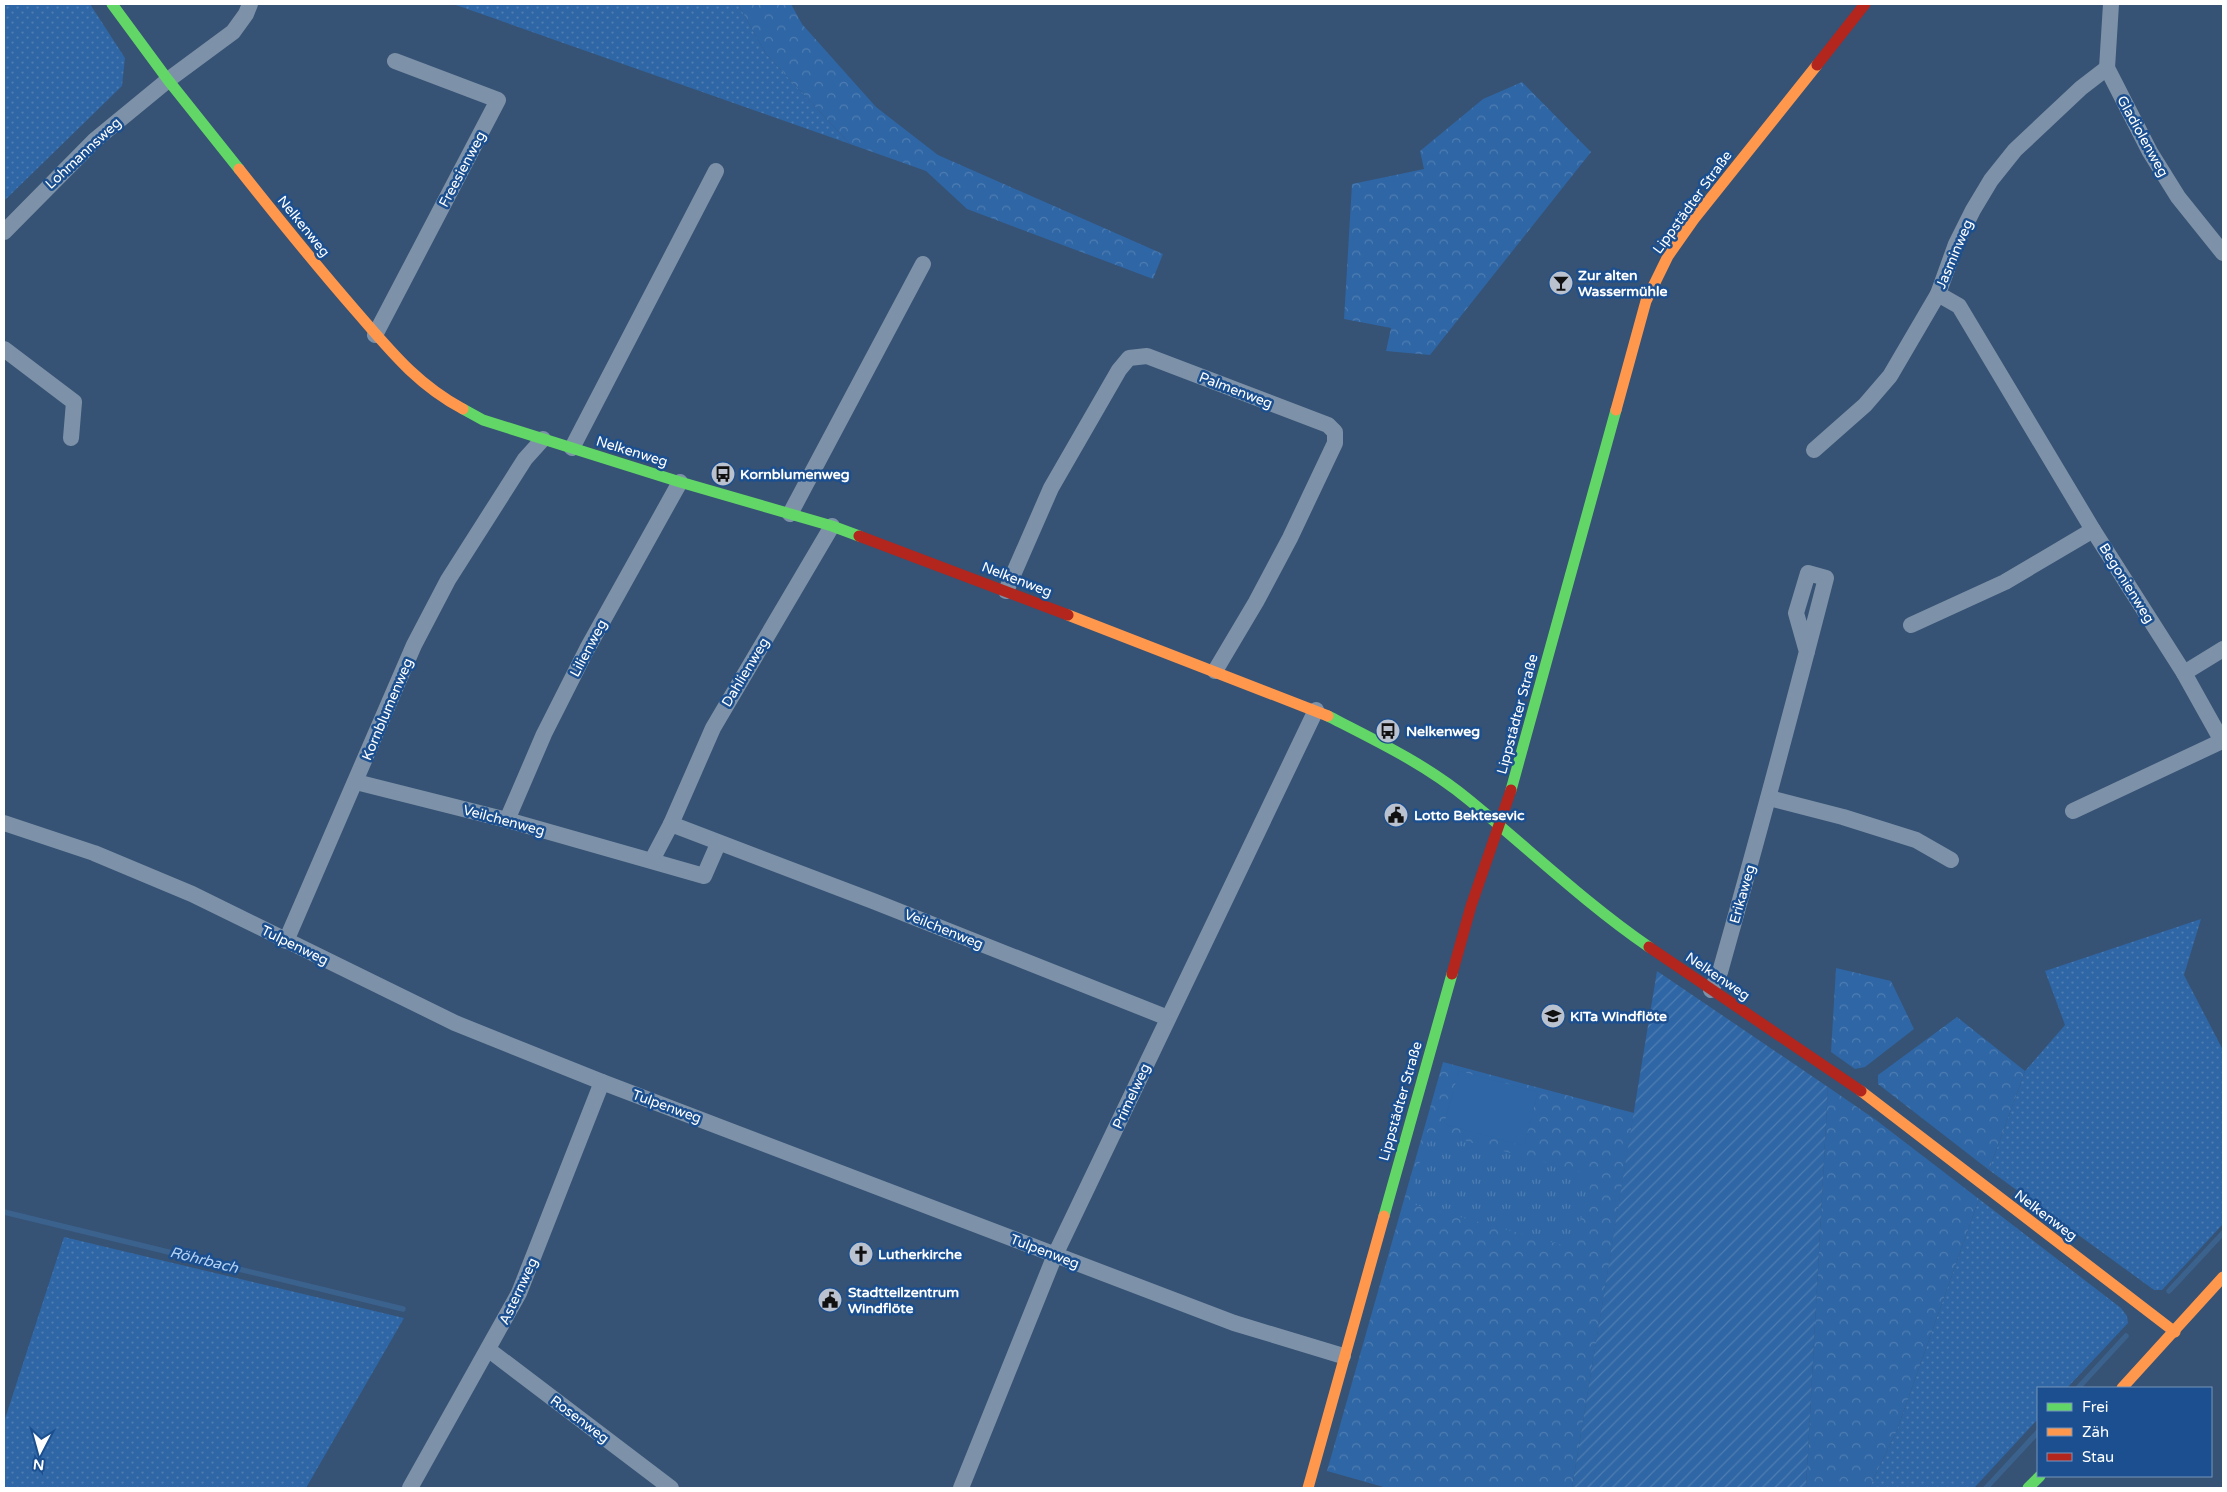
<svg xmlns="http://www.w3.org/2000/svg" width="2227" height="1492" viewBox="0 0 2227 1492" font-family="'Varela Round',sans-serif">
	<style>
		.grass { fill: url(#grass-dots) }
		.forest { fill: url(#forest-crowns) }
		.park { fill: url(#park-tufts) }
		.garden { fill: url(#garden-furrows) }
		.pitch { fill: #2f66a5 }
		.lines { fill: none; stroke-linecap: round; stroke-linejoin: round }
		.stream { stroke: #3b618d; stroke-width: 5.5 }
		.street { stroke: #7d92a8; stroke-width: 16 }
		.fast { stroke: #63d668; stroke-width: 11 }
		.slow { stroke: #ff974d; stroke-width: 11 }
		.jam { stroke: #b3261e; stroke-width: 11 }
		.labels { text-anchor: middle; stroke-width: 5; stroke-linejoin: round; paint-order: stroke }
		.street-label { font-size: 14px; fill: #fff; stroke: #1b4f8f }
		.poi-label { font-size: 14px; font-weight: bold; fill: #fff; stroke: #1b4f8f; text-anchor: start }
		.water-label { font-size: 15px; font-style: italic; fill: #b5d3f5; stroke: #1b4f8f }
	</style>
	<defs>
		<pattern id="grass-dots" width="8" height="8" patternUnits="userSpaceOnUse" patternTransform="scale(1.25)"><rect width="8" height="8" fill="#2f66a5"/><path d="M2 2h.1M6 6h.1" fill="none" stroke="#4e7db2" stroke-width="1.8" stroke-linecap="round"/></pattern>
		<pattern id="forest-crowns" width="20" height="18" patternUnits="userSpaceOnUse" patternTransform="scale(1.25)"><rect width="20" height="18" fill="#2f66a5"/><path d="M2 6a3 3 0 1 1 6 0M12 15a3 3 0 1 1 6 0" fill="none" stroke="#4e7db2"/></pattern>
		<pattern id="park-tufts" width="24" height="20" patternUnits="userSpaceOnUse" patternTransform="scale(1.25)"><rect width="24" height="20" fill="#2f66a5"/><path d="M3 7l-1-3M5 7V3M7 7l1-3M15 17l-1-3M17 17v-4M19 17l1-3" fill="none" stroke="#4e7db2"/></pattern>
		<pattern id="garden-furrows" width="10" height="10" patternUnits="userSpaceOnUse" patternTransform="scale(1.25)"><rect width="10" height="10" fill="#2f66a5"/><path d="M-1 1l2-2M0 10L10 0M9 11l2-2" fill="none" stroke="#4e7db2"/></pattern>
	</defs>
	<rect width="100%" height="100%" fill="#365274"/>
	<g class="grass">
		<polygon points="4,4 90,4 125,58 122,86 4,201"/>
		<polygon points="453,4 738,4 766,54 850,144"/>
		<polygon points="2201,919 2184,975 2223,1050 2223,1224 2162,1290 2154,1290 1989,1170 2025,1071 2065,1025 2045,971"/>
		<polygon points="1979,1199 2121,1308 2127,1316 2128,1323 2067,1388 2038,1388 2038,1419 1974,1488 1869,1488 1897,1430"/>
		<polygon points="64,1237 404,1318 306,1488 4,1488 4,1422"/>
	</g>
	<g class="forest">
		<polygon points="738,4 791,4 802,24 876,107 938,155 1163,254 1153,279 967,209 926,171 850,144 766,54"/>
		<polygon points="1522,82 1591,152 1430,355 1386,351 1391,328 1344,319 1352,184 1424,169 1420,151 1483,99"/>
		<polygon points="1836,968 1891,981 1914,1029 1865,1067 1855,1069 1831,1052"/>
		<polygon points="1957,1017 2025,1071 1989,1170 1878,1084 1878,1075"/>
		<polygon points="1443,1062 1634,1113 1572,1488 1387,1488 1327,1471"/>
		<polygon points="1828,1087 1876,1120 1979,1199 1897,1430 1869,1488 1806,1488"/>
	</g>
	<polygon class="park" points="1428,1131 1593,1175 1573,1248 1409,1203"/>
	<polygon class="garden" points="1657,971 1828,1087 1806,1488 1572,1488"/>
	<polygon class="pitch" points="1459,1071 1538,1092 1524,1146 1444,1124"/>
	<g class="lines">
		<g class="stream">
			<polyline points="4,1212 403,1309"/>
			<polyline points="2169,1291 2223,1233"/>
			<polyline points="2078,1388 2126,1336"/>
			<polyline points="1986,1488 2038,1432"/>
		</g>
		<g class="street">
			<polyline points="2111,4 2107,68 2150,152 2178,197 2223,253"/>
			<polyline points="4,232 95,140 168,80 233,32 246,14 250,4"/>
			<polyline points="1938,294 1959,306 2093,530 2184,673 2222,741 2073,811"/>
			<polyline points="375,335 498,100 395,61"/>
			<polyline points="4,349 74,402 71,438"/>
			<polyline points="572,448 716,171"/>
			<polyline points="1814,450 1865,405 1890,376 1938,294 1956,244 1973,210 1991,180 2015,150 2081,88 2107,68"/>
			<polyline points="790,514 923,264"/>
			<polyline points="1006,591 1051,488 1119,370 1129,358 1147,356 1328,425 1335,432 1335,443 1290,538 1256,602 1215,671"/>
			<polyline points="1911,625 2005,582 2093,530"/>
			<polyline points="2184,673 2223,649"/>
			<polyline points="356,782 507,820 704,876 718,844"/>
			<polyline points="1769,798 1843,817 1916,840 1951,860"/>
			<polyline points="507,820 544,734 587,649 680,482"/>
			<polyline points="4,823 94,853 192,894 455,1023 602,1082 1234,1323 1343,1356"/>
			<polyline points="671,824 713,728 832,526"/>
			<polyline points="652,860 671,824 873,901 1168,1018"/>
			<polyline points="286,941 414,645 448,580 525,459 543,439"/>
			<path d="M1711,990L1720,972C1757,841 1792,710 1826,578L1808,573L1796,613L1807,652"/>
			<polyline points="489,1350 671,1488"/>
			<polyline points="410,1488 519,1293 602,1082"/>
			<polyline points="961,1488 1055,1255 1316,710"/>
		</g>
		<g class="fast">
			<polyline points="112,4 168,80 239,169"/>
			<polyline points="463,409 483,420 680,482 832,526 859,536"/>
			<path d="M1328,716C1377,741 1427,765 1469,800C1529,849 1585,903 1649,947"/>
			<polyline points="1511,790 1616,410"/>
			<polyline points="1384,1216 1452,974"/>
			<polyline points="2028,1488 2040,1476"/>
		</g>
		<g class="slow">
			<path d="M239,169C277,217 315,264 355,310C389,349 416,384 463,409"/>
			<polyline points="1616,410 1646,301 1668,256 1694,219 1817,65"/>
			<polyline points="1068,615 1328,716"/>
			<polyline points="1861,1091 2175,1332"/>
			<polyline points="2122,1388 2223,1277"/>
			<polyline points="1308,1488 1384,1216"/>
		</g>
		<g class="jam">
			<polyline points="1817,65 1865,4"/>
			<polyline points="859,536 1068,615"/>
			<polyline points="1649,947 1861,1091"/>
			<polyline points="1452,974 1471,906 1511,790"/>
		</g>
	</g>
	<defs>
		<symbol id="bar-disc" viewBox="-11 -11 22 22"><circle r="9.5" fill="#b9c2ce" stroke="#1b4f8f"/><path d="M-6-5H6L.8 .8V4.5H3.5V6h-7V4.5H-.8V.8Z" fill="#111"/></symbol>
		<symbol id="bus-disc" viewBox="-11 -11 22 22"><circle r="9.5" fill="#b9c2ce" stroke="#1b4f8f"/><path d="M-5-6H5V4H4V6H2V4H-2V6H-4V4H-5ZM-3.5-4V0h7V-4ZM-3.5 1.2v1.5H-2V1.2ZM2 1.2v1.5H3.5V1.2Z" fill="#111"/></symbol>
		<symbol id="civic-disc" viewBox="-11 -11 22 22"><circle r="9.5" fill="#b9c2ce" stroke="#1b4f8f"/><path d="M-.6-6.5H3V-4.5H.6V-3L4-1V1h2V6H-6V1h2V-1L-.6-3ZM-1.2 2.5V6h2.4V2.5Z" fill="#111"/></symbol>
		<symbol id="school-disc" viewBox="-11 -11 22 22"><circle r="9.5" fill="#b9c2ce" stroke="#1b4f8f"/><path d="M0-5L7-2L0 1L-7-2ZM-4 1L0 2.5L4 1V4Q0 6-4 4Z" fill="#111"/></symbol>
		<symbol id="church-disc" viewBox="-11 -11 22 22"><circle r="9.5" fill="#b9c2ce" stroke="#1b4f8f"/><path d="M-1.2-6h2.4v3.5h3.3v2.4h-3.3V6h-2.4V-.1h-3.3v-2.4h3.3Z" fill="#111"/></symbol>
	</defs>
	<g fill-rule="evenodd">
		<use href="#bar-disc" x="1547" y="269" width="28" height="28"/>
		<use href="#bus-disc" x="709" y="460" width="28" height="28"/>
		<use href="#bus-disc" x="1374" y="717" width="28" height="28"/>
		<use href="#civic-disc" x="1382" y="801" width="28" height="28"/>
		<use href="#school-disc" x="1539" y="1002" width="28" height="28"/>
		<use href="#church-disc" x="847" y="1240" width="28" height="28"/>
		<use href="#civic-disc" x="816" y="1286" width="28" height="28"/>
	</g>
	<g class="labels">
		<g class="street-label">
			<text transform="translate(2143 136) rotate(61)" y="5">Gladiolenweg</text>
			<text transform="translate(83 153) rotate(-43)" y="5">Lohmannsweg</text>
			<text transform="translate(462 169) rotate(-62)" y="5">Freesienweg</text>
			<text transform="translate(1692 202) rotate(-54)" y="5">Lippstädter Straße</text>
			<text transform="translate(304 226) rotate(51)" y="5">Nelkenweg</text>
			<text transform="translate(1954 254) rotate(-67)" y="5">Jasminweg</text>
			<text transform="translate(1236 390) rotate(21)" y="5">Palmenweg</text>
			<text transform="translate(632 451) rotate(17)" y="5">Nelkenweg</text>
			<text transform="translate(1017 579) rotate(21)" y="5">Nelkenweg</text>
			<text transform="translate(2127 583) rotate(58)" y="5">Begonienweg</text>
			<text transform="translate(588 648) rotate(-62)" y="5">Lilienweg</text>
			<text transform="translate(745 672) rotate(-59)" y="5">Dahlienweg</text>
			<text transform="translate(387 709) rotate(-67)" y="5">Kornblumenweg</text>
			<text transform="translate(1517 714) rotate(-75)" y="5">Lippstädter Straße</text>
			<text transform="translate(504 820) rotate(15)" y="5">Veilchenweg</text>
			<text transform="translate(1742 894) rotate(-74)" y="5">Erikaweg</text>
			<text transform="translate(944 929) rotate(22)" y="5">Veilchenweg</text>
			<text transform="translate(295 945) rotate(26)" y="5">Tulpenweg</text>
			<text transform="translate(1718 976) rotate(34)" y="5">Nelkenweg</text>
			<text transform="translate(1131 1096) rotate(-65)" y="5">Primelweg</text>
			<text transform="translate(1400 1101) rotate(-74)" y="5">Lippstädter Straße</text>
			<text transform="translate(667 1106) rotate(20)" y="5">Tulpenweg</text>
			<text transform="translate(2046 1215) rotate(37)" y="5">Nelkenweg</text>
			<text transform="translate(1045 1251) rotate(21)" y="5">Tulpenweg</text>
			<text transform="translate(518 1291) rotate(-65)" y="5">Asternweg</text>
			<text transform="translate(580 1419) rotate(37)" y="5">Rosenweg</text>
		</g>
		<g class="poi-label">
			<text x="1578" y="280">Zur alten<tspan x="1578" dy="16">Wassermühle</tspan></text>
			<text x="740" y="479">Kornblumenweg</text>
			<text x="1406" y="736">Nelkenweg</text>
			<text x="1414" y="820">Lotto Bektesevic</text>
			<text x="1570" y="1021">KiTa Windflöte</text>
			<text x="878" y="1259">Lutherkirche</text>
			<text x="848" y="1297">Stadtteilzentrum<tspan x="848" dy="16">Windflöte</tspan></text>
		</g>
		<g class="water-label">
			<text transform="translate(204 1260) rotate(14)" y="5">Röhrbach</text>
		</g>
	</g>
	<rect width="2227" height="1492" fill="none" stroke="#ffffff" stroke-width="10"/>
	<rect x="2037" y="1387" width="175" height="90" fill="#1b4f8f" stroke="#7695bc"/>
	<rect x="2047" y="1403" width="25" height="8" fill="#63d668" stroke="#7695bc"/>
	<text x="2082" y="1412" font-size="15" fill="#ffffff">Frei</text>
	<rect x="2047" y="1428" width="25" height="8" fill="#ff974d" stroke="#7695bc"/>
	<text x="2082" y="1437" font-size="15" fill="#ffffff">Zäh</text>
	<rect x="2047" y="1453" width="25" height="8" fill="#b3261e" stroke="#7695bc"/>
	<text x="2082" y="1462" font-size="15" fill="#ffffff">Stau</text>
	<g transform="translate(40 1452) rotate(186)" stroke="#1b4f8f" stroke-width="4" paint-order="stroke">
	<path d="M0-4L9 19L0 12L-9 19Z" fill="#ffffff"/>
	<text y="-8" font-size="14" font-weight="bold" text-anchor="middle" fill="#ffffff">N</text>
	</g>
</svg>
